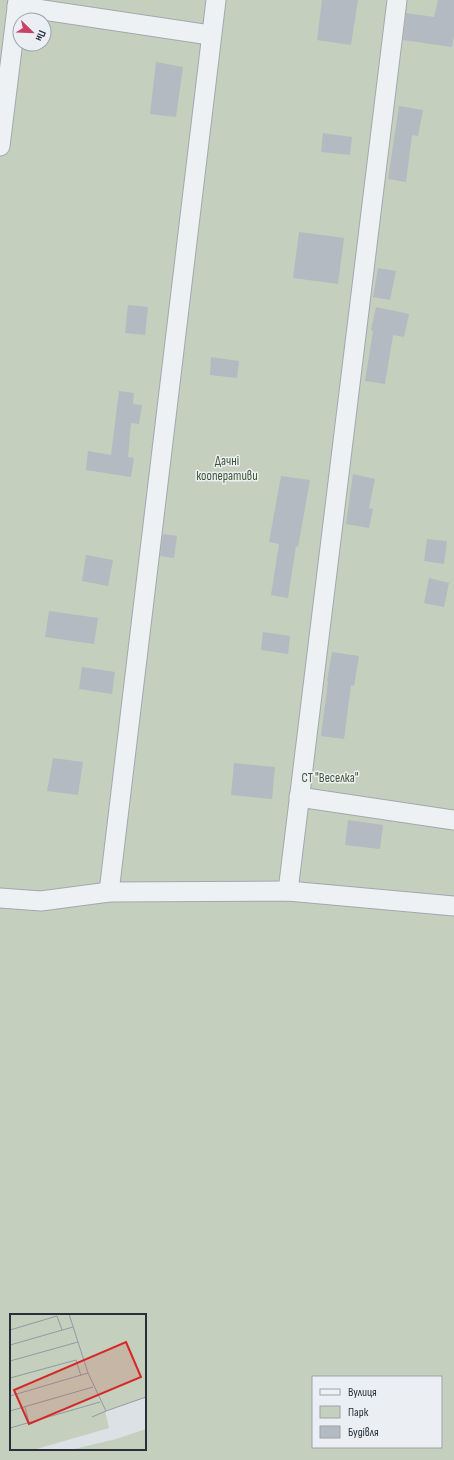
<svg xmlns="http://www.w3.org/2000/svg" width="454" height="1460" viewBox="0 0 454 1460" font-family="'Sofia Sans Condensed',sans-serif">
	<style>
		.green { fill: #c4cfbd; fill-rule: evenodd }
		.building { fill: #b3bac2 }
		.lines { fill: none; stroke-linecap: round; stroke-linejoin: round }
		.minor-casing { stroke: #a2a8af; stroke-width: 21 }
		.minor { stroke: #eef1f4; stroke-width: 19 }
		.labels { text-anchor: middle; stroke-width: 3; stroke-linejoin: round; paint-order: stroke }
		.park-label { font-size: 13px; fill: #3e5634; stroke: #ebeff3 }
		.inset-road { fill: none; stroke: #939aa1; stroke-width: 1 }
		.view { fill: #d62828; fill-opacity: 0.15; stroke: #d62828; stroke-width: 2 }
		.inset-edge { fill: none; stroke: #26303b; stroke-width: 2 }
	</style>
	<rect width="100%" height="100%" fill="#dce1e5"/>
	<path class="green" d="M0,0H454V1460H0ZM20,20H44V44H20ZM11,1315H145V1449H11ZM313,1377H441V1447H313Z"/>
	<g class="building">
		<polygon points="322,0 358,0 351,45 317,40"/>
		<polygon points="438,0 454,0 454,35 452,47 403,40 406,13 434,17"/>
		<polygon points="156,62 183,67 176,117 150,114"/>
		<polygon points="399,106 423,110 418,136 412,135 406,182 388,179"/>
		<polygon points="323,133 352,137 350,155 321,152"/>
		<polygon points="299,232 344,238 338,284 293,278"/>
		<polygon points="378,268 396,271 390,300 373,297"/>
		<polygon points="128,305 148,307 145,335 125,333"/>
		<polygon points="376,307 409,314 404,337 393,335 385,384 365,381 373,331 371,330"/>
		<polygon points="211,357 239,361 237,378 210,375"/>
		<polygon points="119,391 134,393 133,404 142,405 139,424 131,423 128,457 134,458 131,477 86,470 88,451 111,455"/>
		<polygon points="353,474 375,479 369,508 373,509 369,528 346,524"/>
		<polygon points="281,476 310,480 298,547 296,546 288,598 271,595 279,544 269,542"/>
		<polygon points="163,534 177,536 174,558 160,556"/>
		<polygon points="427,539 447,541 444,564 424,561"/>
		<polygon points="86,555 113,560 108,586 82,581"/>
		<polygon points="429,578 449,583 444,607 424,603"/>
		<polygon points="49,611 98,618 94,644 45,637"/>
		<polygon points="263,632 290,636 288,654 261,650"/>
		<polygon points="332,652 359,656 354,686 351,685 344,739 321,736 328,681 327,681"/>
		<polygon points="82,667 115,672 112,694 79,689"/>
		<polygon points="53,758 83,762 78,795 47,791"/>
		<polygon points="234,763 275,767 272,799 231,795"/>
		<polygon points="348,820 383,825 380,849 345,845"/>
	</g>
	<g class="lines">
		<defs>
			<g id="minor">
				<polyline points="17,6 210,35"/>
				<polyline points="0,146 18,0"/>
				<polyline points="299,797 454,820"/>
				<polyline points="288,891 397,0"/>
				<polyline points="109,892 216,0"/>
				<polyline points="0,898 41,901 109,892 288,891 454,906"/>
			</g>
		</defs>
		<use href="#minor" class="minor-casing"/>
		<use href="#minor" class="minor"/>
	</g>
	<g class="labels">
		<g class="park-label">
			<text x="227" y="465">Дачні<tspan x="227" dy="15">кооперативи</tspan></text>
			<text x="330" y="782">СТ "Веселка"</text>
		</g>
	</g>
	<g transform="translate(10 1314)">
		<rect width="136" height="136" fill="#dce1e5"/>
		<path d="M0,0H136V83L95,97L99,114L23,136H0ZM136,115V136H60L106,125Z" fill="#c4cfbd"/>
		<path class="inset-road" d="M59,0L78,59L96,97L136,83M0,16L47,2L52,16M0,31L63,13M0,47L68,28M0,64L66,46L71,62M0,82L78,59M15,93L19,109M0,97L83,73M82,103L96,97M0,114L90,88"/>
		<path class="view" d="M116,28L131,63L19,110L4,76Z"/>
		<rect width="136" height="136" class="inset-edge"/>
	</g>
	<rect x="312" y="1376" width="130" height="72" fill="#ebeff3" stroke="#9ca3a9"/>
	<rect x="320" y="1389" width="20" height="6" fill="#eef1f4" stroke="#9ca3a9"/>
	<text x="348" y="1396" font-size="12" fill="#26303b">Вулиця</text>
	<rect x="320" y="1406" width="20" height="12" fill="#c4cfbd" stroke="#9ca3a9"/>
	<text x="348" y="1416" font-size="12" fill="#26303b">Парк</text>
	<rect x="320" y="1426" width="20" height="12" fill="#b3bac2" stroke="#9ca3a9"/>
	<text x="348" y="1436" font-size="12" fill="#26303b">Будівля</text>
	<g transform="translate(32 32) rotate(113)"><circle r="19" fill="#ebeff3" stroke="#9ca3a9"/>
	<path d="M0-3L7 15L0 10L-7 15Z" fill="#c84365"/>
	<text y="-6" font-size="11" font-weight="bold" text-anchor="middle" fill="#26303b">Пн</text>
	</g>
</svg>
